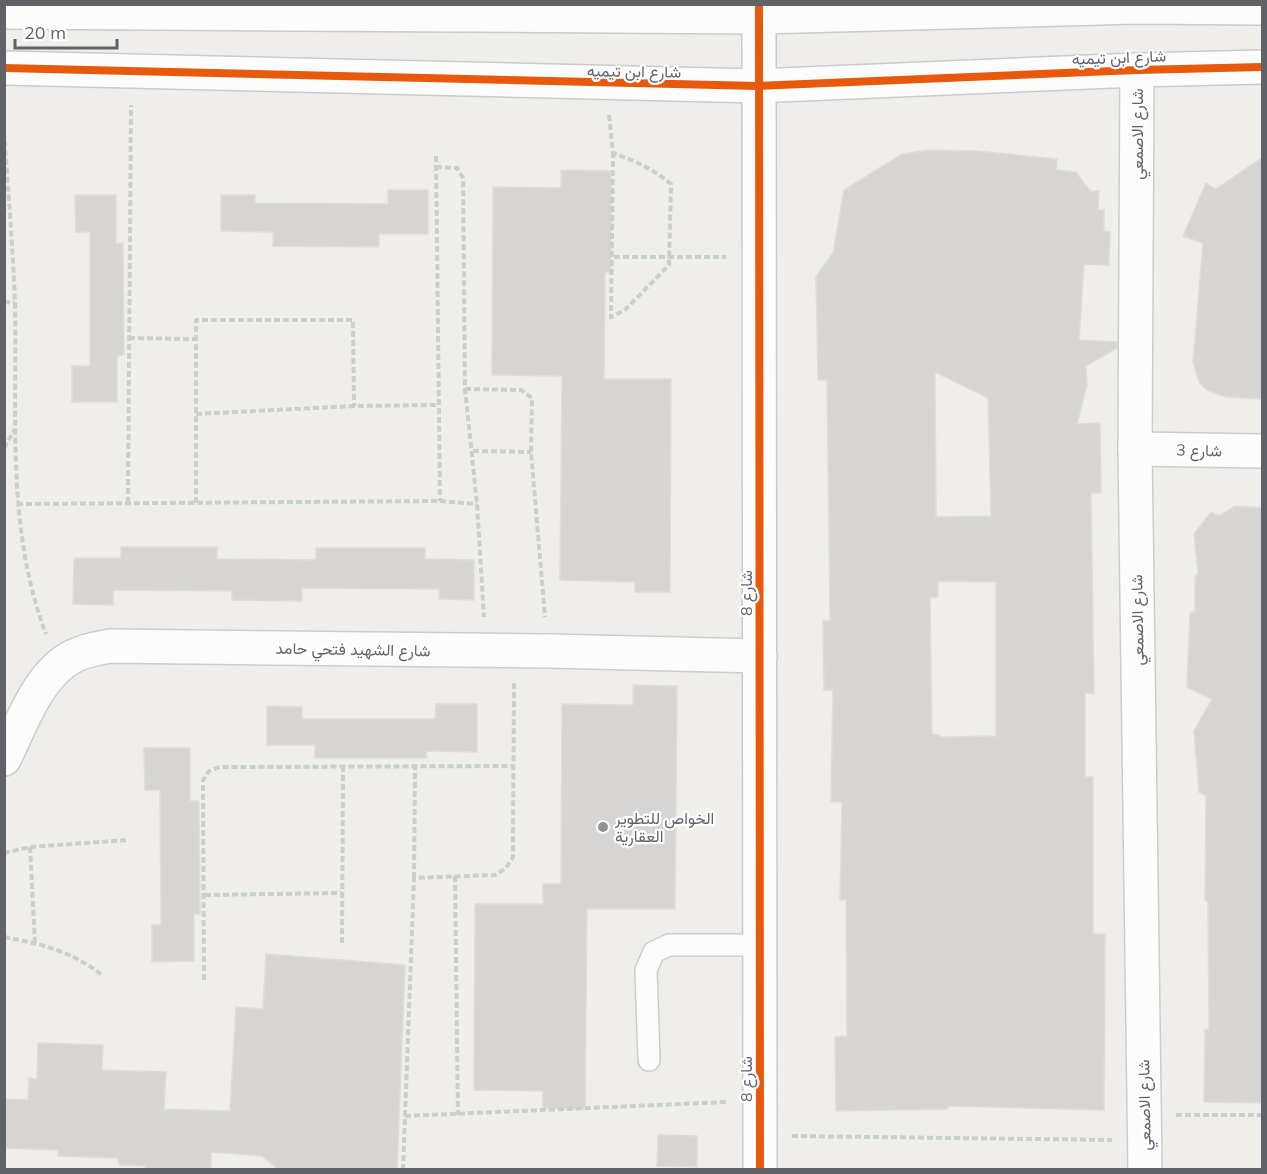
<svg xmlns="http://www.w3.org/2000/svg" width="1267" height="1174" viewBox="0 0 1267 1174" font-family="Mulish,Vazirmatn,sans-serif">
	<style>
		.building { fill: #d6d5d3; stroke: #deddd9; stroke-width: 1.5; fill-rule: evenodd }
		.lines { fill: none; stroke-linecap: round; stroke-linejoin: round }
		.lane-casing { stroke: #cbcccc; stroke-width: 24 }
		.street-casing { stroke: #cbcccc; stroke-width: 36 }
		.secondary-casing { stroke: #cacacb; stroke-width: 36 }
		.path { stroke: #cacfcc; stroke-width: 4; stroke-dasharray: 6 3; stroke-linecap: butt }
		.lane { stroke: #fdfcfc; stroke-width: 21 }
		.street { stroke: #fdfcfc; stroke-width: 33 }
		.secondary { stroke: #fdfcfc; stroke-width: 33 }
		.cycleway-casing { stroke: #fff; stroke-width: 11 }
		.cycleway { stroke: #e8590c; stroke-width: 8 }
		.poi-dot { fill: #919496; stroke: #fff; stroke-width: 2 }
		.labels { text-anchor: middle; stroke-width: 4.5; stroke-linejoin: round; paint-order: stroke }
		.street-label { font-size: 16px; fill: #5f6368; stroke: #fff }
		.poi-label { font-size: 16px; fill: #5f6368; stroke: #fff; text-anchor: start }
	</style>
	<rect width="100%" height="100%" fill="#efeeea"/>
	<g class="building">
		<path d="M929,150L977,151L1057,159L1056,170L1076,172L1090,191H1099L1098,210H1104V231L1110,232L1109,265L1084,264L1079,340L1117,342V348L1086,366L1087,385L1077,424L1100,423L1101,493H1091L1094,694L1085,693V777H1093V934H1105L1104,1110L948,1106V1109L836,1111L835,1037L847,1036L846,900H840L842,802H831L833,690H824L823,621H830L827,380H818L816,276L833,253L844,190L902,154ZM935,372L988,398L991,516L936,517ZM938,581L996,582V736L939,737V735L932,734L930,597H938Z"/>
		<polygon points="1263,157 1263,399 1226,397 1207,390 1199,382 1193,362 1203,243 1183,236 1206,183 1216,189"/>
		<polygon points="561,170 611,171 611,272 605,272 604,379 671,379 670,592 635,592 635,582 560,580 562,376 492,375 493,187 561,188"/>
		<polygon points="388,190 428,190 428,234 379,234 379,247 273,246 273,232 221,231 221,195 255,195 255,203 388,204"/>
		<polygon points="75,195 116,195 116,244 123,243 124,355 117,356 117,402 72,402 72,366 90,366 90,232 76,232"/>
		<polygon points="1235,506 1263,508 1263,1103 1204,1102 1205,1030 1209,1030 1208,901 1205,901 1206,796 1199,792 1194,731 1212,699 1187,687 1190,612 1195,612 1195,577 1198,573 1194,534 1211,512 1219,516"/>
		<polygon points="121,547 217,547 217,559 316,560 316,548 425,548 425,559 474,560 474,600 439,599 439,589 302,588 302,601 232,600 232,591 113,590 113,605 73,604 74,558 121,558"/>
		<polygon points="633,685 677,686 675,909 587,909 585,1109 543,1108 543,1091 474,1090 475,904 543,904 543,884 561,884 562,704 633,705"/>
		<polygon points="436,704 477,704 477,752 426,751 427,758 315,758 315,745 267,745 267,706 302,707 302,719 435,719"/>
		<polygon points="144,748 190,748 190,801 199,801 200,914 194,914 194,961 152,962 152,925 161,925 160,790 145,790"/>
		<polygon points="266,954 405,965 397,1170 279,1170 262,1156 211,1152 211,1170 145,1170 145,1166 120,1165 117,1158 58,1156 58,1150 4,1148 6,1099 28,1100 29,1078 37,1079 38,1043 103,1045 102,1070 166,1072 164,1109 230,1111 236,1007 263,1009"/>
		<polygon points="658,1135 697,1136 697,1167 657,1166"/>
	</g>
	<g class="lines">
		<defs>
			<polyline id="lane" points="649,1060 646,970 654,952 669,945 761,945"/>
			<g id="street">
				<polyline points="1137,70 1135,449 1145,1170"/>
				<polyline points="1135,449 1262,451"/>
				<path d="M4,759C21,726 38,673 74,656C85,650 99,648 110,646L548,651L760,656"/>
			</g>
			<g id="secondary">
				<polyline points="759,4 760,1170"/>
				<polyline points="4,12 758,17 1136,7 1262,8"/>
				<polyline points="4,68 757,86 1137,70 1262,67"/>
			</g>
		</defs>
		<use href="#lane" class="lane-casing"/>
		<use href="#street" class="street-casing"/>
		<use href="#secondary" class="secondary-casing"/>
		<g class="path">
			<path d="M609,115L613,153C635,161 652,168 671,184L669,265L625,310L611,317L613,153"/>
			<path d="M4,132C8,189 13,247 15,305C17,415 6,529 46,634"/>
			<polyline points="436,156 440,501"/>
			<polyline points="436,167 457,168 463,178 465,389 477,504 484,617"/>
			<polyline points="614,257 726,257"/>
			<polyline points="4,302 15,303"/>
			<polyline points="129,338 196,339"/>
			<polyline points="465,389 521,390 532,398 531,452 545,617"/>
			<polyline points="196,414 354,406 438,405"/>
			<polyline points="4,448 15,429"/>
			<polyline points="473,451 531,452"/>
			<polyline points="128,503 131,105"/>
			<polyline points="196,503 196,320 353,320 354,406"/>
			<polyline points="17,504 440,501 477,504"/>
			<polyline points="30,847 35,943"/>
			<polyline points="4,853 30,847 128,840"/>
			<polyline points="455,876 458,1115"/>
			<polyline points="414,878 415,767"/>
			<polyline points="205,895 342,893"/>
			<path d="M4,937C41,944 72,951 102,975"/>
			<polyline points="342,943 343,767"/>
			<polyline points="204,980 203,780 209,771 220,767 513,766"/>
			<polyline points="1176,1115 1262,1115"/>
			<polyline points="405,1116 726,1102"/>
			<polyline points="792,1136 1112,1140"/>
			<polyline points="403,1170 414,878 495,875 506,868 513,857 514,683"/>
		</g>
		<use href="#lane" class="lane"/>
		<use href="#street" class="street"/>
		<use href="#secondary" class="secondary"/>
		<defs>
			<g id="cycleway">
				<polyline points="759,4 760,1170"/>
				<polyline points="4,68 757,86 1137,70 1262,67"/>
			</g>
		</defs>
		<use href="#cycleway" class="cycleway-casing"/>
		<use href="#cycleway" class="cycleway"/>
	</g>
	<circle class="poi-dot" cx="603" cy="827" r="6"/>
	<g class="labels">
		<g class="street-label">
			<text transform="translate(1119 57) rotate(-2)" y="6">شارع ابن تيميه</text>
			<text transform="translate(634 71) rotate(1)" y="6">شارع ابن تيميه</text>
			<text transform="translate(1137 134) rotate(-90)" y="6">شارع الاصمعي</text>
			<text transform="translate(1199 450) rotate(1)" y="6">شارع 3</text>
			<text transform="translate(746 593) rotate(-90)" y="6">شارع 8</text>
			<text transform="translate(1137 620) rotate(-91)" y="6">شارع الاصمعي</text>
			<text transform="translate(353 649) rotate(1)" y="6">شارع الشهيد فتحي حامد</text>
			<text transform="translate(746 1079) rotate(-90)" y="6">شارع 8</text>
			<text transform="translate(1144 1105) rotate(-91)" y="6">شارع الاصمعي</text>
		</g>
		<g class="poi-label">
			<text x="615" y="824">الخواص للتطوير<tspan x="615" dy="18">العقارية</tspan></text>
		</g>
	</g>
	<rect width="1267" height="1174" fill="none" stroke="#5f6368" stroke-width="12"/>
	<path d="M15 39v9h102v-9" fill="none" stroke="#5f6368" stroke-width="3"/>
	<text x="24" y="39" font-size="18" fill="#5f6368" stroke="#ffffff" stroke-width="4.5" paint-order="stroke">20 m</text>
</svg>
